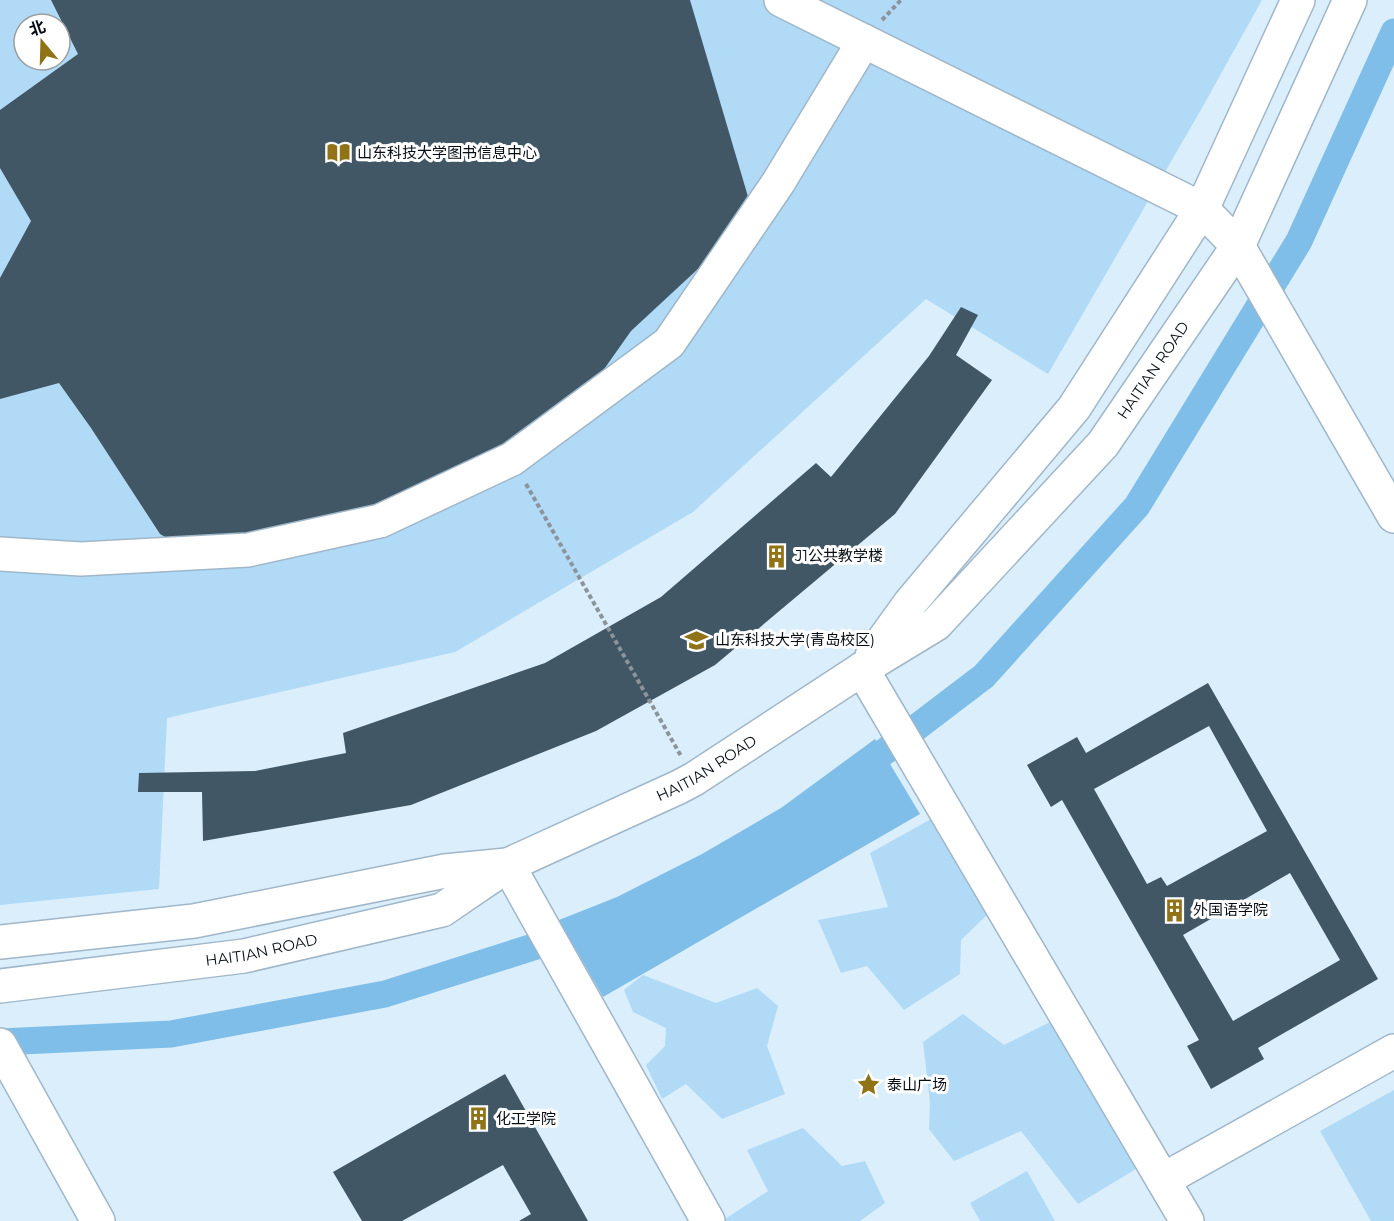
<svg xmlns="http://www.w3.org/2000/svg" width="1394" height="1221" viewBox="0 0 1394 1221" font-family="Montserrat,'Noto Sans SC',sans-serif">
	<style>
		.built { fill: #dbeefc; fill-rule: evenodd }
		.green { fill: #b1daf7; fill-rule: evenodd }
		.water { fill: #7fbee8 }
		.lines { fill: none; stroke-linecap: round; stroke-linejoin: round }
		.canal { stroke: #7fbee8; stroke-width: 27 }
		.building { fill: #415766; fill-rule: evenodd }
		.minor-casing { stroke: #9fb7c9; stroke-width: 36 }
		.path { stroke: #8b949b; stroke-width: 4; stroke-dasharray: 4.5 3; stroke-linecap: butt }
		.minor { stroke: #fff; stroke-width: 33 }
		.labels { text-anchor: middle; stroke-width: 6; stroke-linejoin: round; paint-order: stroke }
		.poi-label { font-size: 15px; fill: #050d13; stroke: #fff; text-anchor: start }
		.street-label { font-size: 15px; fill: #050d13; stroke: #fff }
	</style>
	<rect width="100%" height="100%" fill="#ebf5fc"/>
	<path class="built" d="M0,0H1394V1221H0ZM24,24H60V60H24Z"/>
	<g class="green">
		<path d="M0,0H1262L1202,108L1048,374L926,299L693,512L455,652L167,718L159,889L0,905ZM24,24H60V60H24Z"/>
		<polygon points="931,819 989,913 961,940 960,974 904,1010 867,966 841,973 818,920 888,907 870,853"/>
		<polygon points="643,975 716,1003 757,988 778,1006 767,1046 785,1094 722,1119 686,1084 662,1099 646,1065 665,1046 666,1028 633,1012 624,990"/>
		<polygon points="963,1014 1004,1045 1056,1019 1146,1163 1078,1204 1021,1131 954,1161 929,1129 930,1102 923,1042"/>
		<polygon points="1394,1090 1394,1221 1371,1221 1320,1131"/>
		<polygon points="803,1128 842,1166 865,1161 885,1203 860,1221 722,1221 768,1191 747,1150"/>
		<polygon points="1027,1171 1055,1221 980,1221 970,1203"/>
	</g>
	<polygon class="water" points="875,739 920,814 603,997 559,920 617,897 702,854 781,808"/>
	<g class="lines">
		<g class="canal">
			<polyline points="854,775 984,676 1137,506 1299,241 1394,32"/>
			<polyline points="0,1042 171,1034 385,994 571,935"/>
		</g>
	</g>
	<g class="building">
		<polygon points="51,0 690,0 754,217 631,331 571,416 434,496 193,553 160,534 91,428 59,383 0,399 0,278 31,221 0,168 0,110 78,54"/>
		<polygon points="961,307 978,315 956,355 992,380 895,514 715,665 596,731 411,805 203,841 202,792 138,792 139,773 255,771 346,753 343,733 545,663 661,597 816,463 831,477 929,356"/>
		<path d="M1208,683L1378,979L1258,1048L1264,1059L1211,1089L1187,1046L1199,1040L1062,800L1051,807L1027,765L1077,737L1086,753ZM1209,726L1267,831L1167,886L1161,877L1147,884L1094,789ZM1290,873L1340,960L1233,1021L1183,935Z"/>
		<polygon points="505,1074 588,1221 519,1221 531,1214 503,1165 402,1221 362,1221 333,1172"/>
	</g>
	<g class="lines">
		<defs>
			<g id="minor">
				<polyline points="781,0 1202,209 1238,246 1394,516"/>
				<polyline points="0,554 81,559 248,550 380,521 512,459 669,343 778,183 864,41"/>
				<polyline points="872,656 911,602 1074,408 1202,209 1298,0"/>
				<polyline points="862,669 1187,1221"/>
				<polyline points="508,865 708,1221"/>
				<polyline points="0,942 194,921 445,871 507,865"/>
				<path id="s1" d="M0,986L244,956L442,910L508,865L679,787L694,779L862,669L936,624L1103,444L1238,246L1350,0"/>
				<polyline points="0,1045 98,1221"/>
				<polyline points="1163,1180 1394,1051"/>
			</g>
		</defs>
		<use href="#minor" class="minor-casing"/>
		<g class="path">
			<polyline points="882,20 901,0"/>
			<polyline points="526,484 681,756"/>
		</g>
		<use href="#minor" class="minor"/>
	</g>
	<defs>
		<symbol id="library-bare" viewBox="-9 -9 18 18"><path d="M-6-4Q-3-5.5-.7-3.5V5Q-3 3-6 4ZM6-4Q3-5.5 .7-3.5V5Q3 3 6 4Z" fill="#907217" stroke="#fff" stroke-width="2.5" paint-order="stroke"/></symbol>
		<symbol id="building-bare" viewBox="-9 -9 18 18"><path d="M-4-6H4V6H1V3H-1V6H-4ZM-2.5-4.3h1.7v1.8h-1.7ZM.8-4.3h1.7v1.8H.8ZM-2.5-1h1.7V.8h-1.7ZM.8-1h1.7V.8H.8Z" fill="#907217" stroke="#fff" stroke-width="2.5" paint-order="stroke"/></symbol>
		<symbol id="university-bare" viewBox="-9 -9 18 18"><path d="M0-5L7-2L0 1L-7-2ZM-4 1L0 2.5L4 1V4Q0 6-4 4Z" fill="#907217" stroke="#fff" stroke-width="2.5" paint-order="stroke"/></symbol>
		<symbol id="sight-bare" viewBox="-9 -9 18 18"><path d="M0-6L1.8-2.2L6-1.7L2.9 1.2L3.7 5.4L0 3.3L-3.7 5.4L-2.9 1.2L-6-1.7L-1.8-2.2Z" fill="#907217" stroke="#fff" stroke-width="2.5" paint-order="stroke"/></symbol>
	</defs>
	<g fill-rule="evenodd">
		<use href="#library-bare" x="322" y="136" width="33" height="33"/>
		<use href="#building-bare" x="760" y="540" width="33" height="33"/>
		<use href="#university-bare" x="680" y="624" width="33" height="33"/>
		<use href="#building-bare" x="1158" y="894" width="33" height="33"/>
		<use href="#sight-bare" x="852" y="1068" width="33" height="33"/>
		<use href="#building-bare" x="462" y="1102" width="33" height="33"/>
	</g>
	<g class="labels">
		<g class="poi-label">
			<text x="357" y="158">山东科技大学图书信息中心</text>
			<text x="795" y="561">J1公共教学楼</text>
			<text x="715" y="645">山东科技大学(青岛校区)</text>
			<text x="1193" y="915">外国语学院</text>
			<text x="887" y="1090">泰山广场</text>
			<text x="496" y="1124">化工学院</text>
		</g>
		<g class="street-label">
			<text dy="5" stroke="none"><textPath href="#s1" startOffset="1356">HAITIAN ROAD</textPath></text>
			<text dy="5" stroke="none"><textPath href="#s1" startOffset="750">HAITIAN ROAD</textPath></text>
			<text dy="5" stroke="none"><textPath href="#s1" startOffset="264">HAITIAN ROAD</textPath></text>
		</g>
	</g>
	<g transform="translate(42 42) rotate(341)"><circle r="28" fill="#ffffff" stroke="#9b9ea1" stroke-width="1.5"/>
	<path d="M0-4.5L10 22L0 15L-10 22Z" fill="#907217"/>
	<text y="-9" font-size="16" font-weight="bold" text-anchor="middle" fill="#050d13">北</text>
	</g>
</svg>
